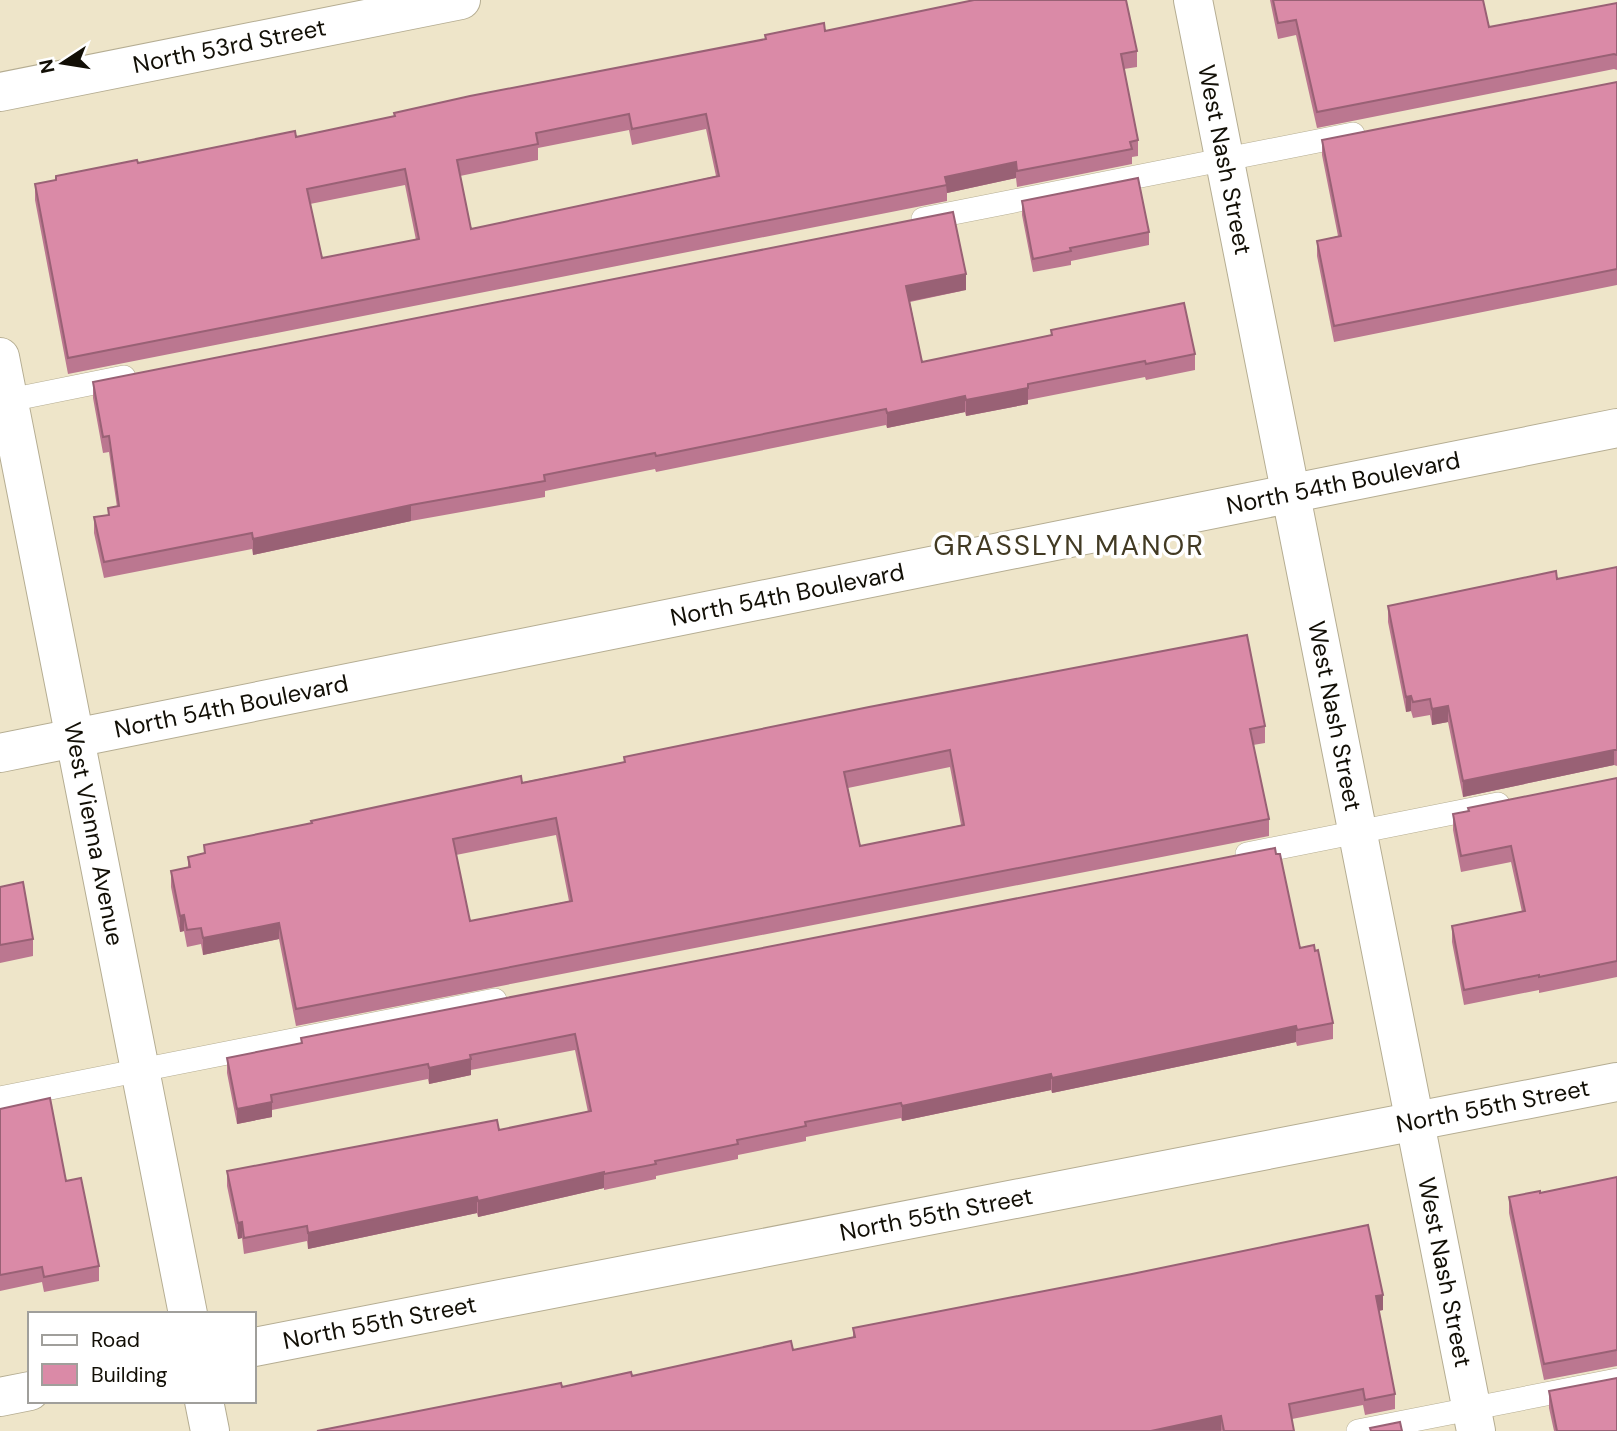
<svg xmlns="http://www.w3.org/2000/svg" width="1617" height="1431" viewBox="0 0 1617 1431" font-family="'DM Sans',sans-serif">
	<style>
		.lines { fill: none; stroke-linecap: round; stroke-linejoin: round }
		.service-casing { stroke: #b5ad92; stroke-width: 24 }
		.minor-casing { stroke: #b5ad92; stroke-width: 40 }
		.service { stroke: #fff; stroke-width: 23 }
		.minor { stroke: #fff; stroke-width: 38 }
		.wall { fill: #bb7790; fill-rule: evenodd }
		.shaded-wall { fill: #996175 }
		.building { fill: #da8aa7; stroke: #996175; stroke-width: 2; fill-rule: evenodd }
		.labels { text-anchor: middle; stroke-width: 7; stroke-linejoin: round; paint-order: stroke }
		.street-label { font-size: 24px; fill: #120f06; stroke: #fff }
		.quarter-label { font-size: 28px; letter-spacing: 2px; fill: #423a23; stroke: #fff }
	</style>
	<rect width="100%" height="100%" fill="#eee5c9"/>
	<g class="lines">
		<defs>
			<g id="service">
				<polyline points="923,219 1353,134"/>
				<polyline points="0,402 124,377"/>
				<polyline points="1247,854 1498,804"/>
				<polyline points="0,1098 495,1000"/>
				<polyline points="1358,1431 1617,1380"/>
			</g>
			<g id="minor">
				<path id="s1" d="M1193,0L1476,1431"/>
				<path id="s2" d="M0,92L461,0"/>
				<path id="s3" d="M0,357L188,1314"/>
				<path id="s4" d="M0,753L1617,428"/>
				<path id="s5" d="M254,1347L1617,1082"/>
				<polyline points="0,1397 30,1391"/>
				<polyline points="204,1401 210,1431"/>
			</g>
		</defs>
		<use href="#service" class="service-casing"/>
		<use href="#minor" class="minor-casing"/>
		<use href="#service" class="service"/>
		<use href="#minor" class="minor"/>
	</g>
	<g class="wall">
		<polygon points="1270,0 1483,0 1489,27 1617,3 1617,70 1614,69 1317,128 1296,35 1278,39"/>
		<path d="M825,31L1137,51V67L1124,69L1138,140V156L1132,157V164L1017,187L1016,178L947,193V201L68,374L35,200V184L56,180V176L296,137L394,116V113L765,39V35ZM706,129L716,176L471,229L460,176L538,160V148L629,130L632,145ZM405,185L416,240L322,258L310,204Z"/>
		<polygon points="1617,82 1617,285 1334,342 1317,256 1317,241 1338,236 1322,155 1322,140"/>
		<polygon points="1022,201 1149,232 1149,245 1071,261 1071,265 1033,272 1022,215"/>
		<polygon points="966,290 910,302 922,362 1051,335 1051,330 1195,354 1195,370 1146,380 1145,377 1028,400 1028,404 966,416 965,412 887,428 886,425 656,472 655,469 545,491 545,497 411,521 253,555 252,549 104,578 94,533 94,517 108,515 108,508 117,507 109,452 103,453 93,398 93,382"/>
		<polygon points="1617,567 1617,766 1614,765 1463,797 1448,722 1432,725 1430,715 1413,718 1411,711 1406,712 1388,622 1388,606 1557,579"/>
		<path d="M1265,726V743L1253,745L1269,819V836L296,1026L279,939L203,955L201,944L187,947L184,931L180,932L171,887V871L188,867V857L204,853V845L624,762V757ZM950,767L961,825L860,846L848,788ZM556,835L569,901L470,921L456,855Z"/>
		<polygon points="1617,778 1617,977 1539,993 1539,990 1464,1005 1452,942 1452,926 1522,912 1511,862 1461,872 1453,830 1453,814"/>
		<polygon points="0,887 33,939 33,956 0,963"/>
		<polygon points="1300,948 1333,1023 1333,1039 1297,1046 1296,1042 1052,1093 1051,1090 902,1121 901,1118 806,1137 806,1141 738,1155 738,1159 656,1176 656,1179 604,1190 604,1188 478,1217 477,1213 308,1249 307,1241 244,1254 242,1238 238,1239 227,1186 227,1171 499,1130 588,1112 575,1050 471,1070 471,1075 429,1084 428,1079 272,1110 272,1117 237,1124 227,1073 227,1058 301,1043 301,1038"/>
		<polygon points="0,1109 66,1181 99,1266 99,1281 44,1292 42,1282 0,1291"/>
		<polygon points="1617,1177 1617,1366 1544,1380 1509,1213 1509,1197 1540,1193"/>
		<polygon points="1383,1310 1379,1311 1395,1394 1395,1409 1365,1415 1363,1405 1292,1419 1294,1431 317,1431 562,1387 793,1350 853,1337 853,1328"/>
		<polygon points="1549,1391 1617,1431 1554,1431 1549,1408"/>
	</g>
	<g class="shaded-wall">
		<polygon points="1016,162 1016,178 947,193 945,177"/>
		<polygon points="966,274 966,290 906,302 906,286"/>
		<polygon points="1028,388 1028,404 966,416 966,400"/>
		<polygon points="965,396 965,412 887,428 887,413"/>
		<polygon points="411,505 411,521 253,555 253,539"/>
		<polygon points="1411,696 1411,711 1406,712 1406,697"/>
		<polygon points="1448,706 1448,722 1432,725 1432,709"/>
		<polygon points="1614,750 1614,765 1463,797 1463,781"/>
		<polygon points="184,915 184,931 180,932 180,916"/>
		<polygon points="279,923 279,939 203,955 203,938"/>
		<polygon points="1296,1026 1296,1042 1052,1093 1052,1078"/>
		<polygon points="471,1059 471,1075 429,1084 429,1068"/>
		<polygon points="1051,1074 1051,1090 902,1121 902,1106"/>
		<polygon points="272,1102 272,1117 237,1124 237,1109"/>
		<polygon points="604,1172 604,1188 478,1217 478,1201"/>
		<polygon points="477,1197 477,1213 308,1249 308,1233"/>
		<polygon points="242,1222 242,1238 238,1239 238,1223"/>
		<polygon points="1383,1295 1383,1310 1376,1311 1376,1296"/>
		<polygon points="1221,1416 1221,1431 1151,1431"/>
	</g>
	<g class="building">
		<path d="M974,0H1126L1137,51L1121,54L1138,140L1130,142L1132,149L1017,171L1016,162L945,177L947,185L68,358L35,184L56,180V176L137,160L138,163L295,131L296,137L395,116L394,113L470,96L766,39L765,35L824,23L825,31ZM629,114L632,129L706,114L719,176L471,229L457,160L538,144L536,133ZM405,169L419,239L322,258L307,189Z"/>
		<polygon points="1273,0 1483,0 1489,27 1617,3 1617,55 1614,54 1317,112 1296,20 1278,23"/>
		<polygon points="1617,82 1617,269 1334,326 1317,241 1341,236 1322,140"/>
		<polygon points="1138,178 1149,232 1070,248 1071,251 1033,259 1022,201"/>
		<polygon points="953,212 966,274 906,286 922,362 1052,335 1051,330 1184,303 1195,354 1146,364 1145,361 1028,384 1028,388 966,400 965,396 887,413 886,409 656,456 655,453 544,475 545,481 411,505 253,539 252,533 104,562 94,517 109,515 108,508 119,506 109,436 103,437 93,382"/>
		<polygon points="1617,567 1617,750 1614,750 1463,781 1448,706 1432,709 1430,699 1413,702 1411,696 1406,697 1388,606 1556,571 1557,579"/>
		<path d="M1247,635L1265,726L1250,729L1269,819L296,1009L279,923L203,938L201,928L187,930L184,915L180,916L171,871L190,867L188,857L205,853L204,845L312,823L311,821L521,776L522,783L625,762L624,757L869,707ZM950,750L964,825L860,846L844,772ZM556,818L572,901L470,921L453,839Z"/>
		<polygon points="1617,778 1617,961 1539,977 1539,975 1464,990 1452,926 1525,911 1511,846 1461,856 1453,814 1469,811 1468,808"/>
		<polygon points="1275,848 1276,854 1280,854 1300,948 1314,945 1315,951 1318,950 1333,1023 1297,1030 1296,1026 1052,1078 1051,1074 902,1106 901,1103 805,1122 806,1126 737,1140 738,1144 655,1161 656,1164 604,1174 604,1172 478,1201 477,1197 308,1233 307,1226 244,1238 242,1222 238,1223 227,1171 497,1120 499,1130 591,1111 575,1034 470,1055 471,1059 429,1068 428,1064 271,1095 272,1102 237,1109 227,1058 302,1043 301,1038"/>
		<polygon points="23,882 33,939 0,945 0,887"/>
		<polygon points="50,1098 66,1181 81,1178 99,1266 44,1277 42,1267 0,1275 0,1109"/>
		<polygon points="1617,1177 1617,1350 1544,1364 1509,1197 1540,1191 1540,1193"/>
		<polygon points="1368,1225 1383,1295 1376,1296 1395,1394 1365,1400 1363,1389 1289,1404 1294,1431 1224,1431 1221,1416 1151,1431 317,1431 561,1383 562,1387 631,1372 632,1376 791,1341 793,1350 855,1337 853,1328 1132,1274"/>
		<polygon points="1617,1378 1617,1431 1557,1431 1549,1391"/>
		<polygon points="1400,1422 1402,1431 1371,1431 1370,1428"/>
	</g>
	<g class="labels">
		<g class="street-label">
			<text dy="8" stroke="none"><textPath href="#s2" startOffset="234">North 53rd Street</textPath></text>
			<text dy="8" stroke="none"><textPath href="#s1" startOffset="163">West Nash Street</textPath></text>
			<text dy="8" stroke="none"><textPath href="#s4" startOffset="1370">North 54th Boulevard</textPath></text>
			<text dy="8" stroke="none"><textPath href="#s4" startOffset="803">North 54th Boulevard</textPath></text>
			<text dy="8" stroke="none"><textPath href="#s4" startOffset="236">North 54th Boulevard</textPath></text>
			<text dy="8" stroke="none"><textPath href="#s1" startOffset="730">West Nash Street</textPath></text>
			<text dy="8" stroke="none"><textPath href="#s3" startOffset="486">West Vienna Avenue</textPath></text>
			<text dy="8" stroke="none"><textPath href="#s5" startOffset="1262">North 55th Street</textPath></text>
			<text dy="8" stroke="none"><textPath href="#s5" startOffset="695">North 55th Street</textPath></text>
			<text dy="8" stroke="none"><textPath href="#s1" startOffset="1297">West Nash Street</textPath></text>
			<text dy="8" stroke="none"><textPath href="#s5" startOffset="128">North 55th Street</textPath></text>
		</g>
		<g class="quarter-label">
			<text x="1069" y="555">GRASSLYN MANOR</text>
		</g>
	</g>
	<rect x="28" y="1312" width="228" height="91" fill="#ffffff" stroke="#a09f9b" stroke-width="2"/>
	<rect x="42" y="1335" width="35" height="10" fill="#ffffff" stroke="#a09f9b" stroke-width="2"/>
	<text x="91" y="1347" font-size="21" fill="#120f06">Road</text>
	<rect x="42" y="1364" width="35" height="21" fill="#da8aa7" stroke="#a09f9b" stroke-width="2"/>
	<text x="91" y="1382" font-size="21" fill="#120f06">Building</text>
	<g transform="translate(63 63) rotate(258)" stroke="#ffffff" stroke-width="5" paint-order="stroke">
	<path d="M0-5L12 26L0 18L-12 26Z" fill="#120f06"/>
	<text y="-10" font-size="19" font-weight="bold" text-anchor="middle" fill="#120f06">N</text>
	</g>
</svg>
